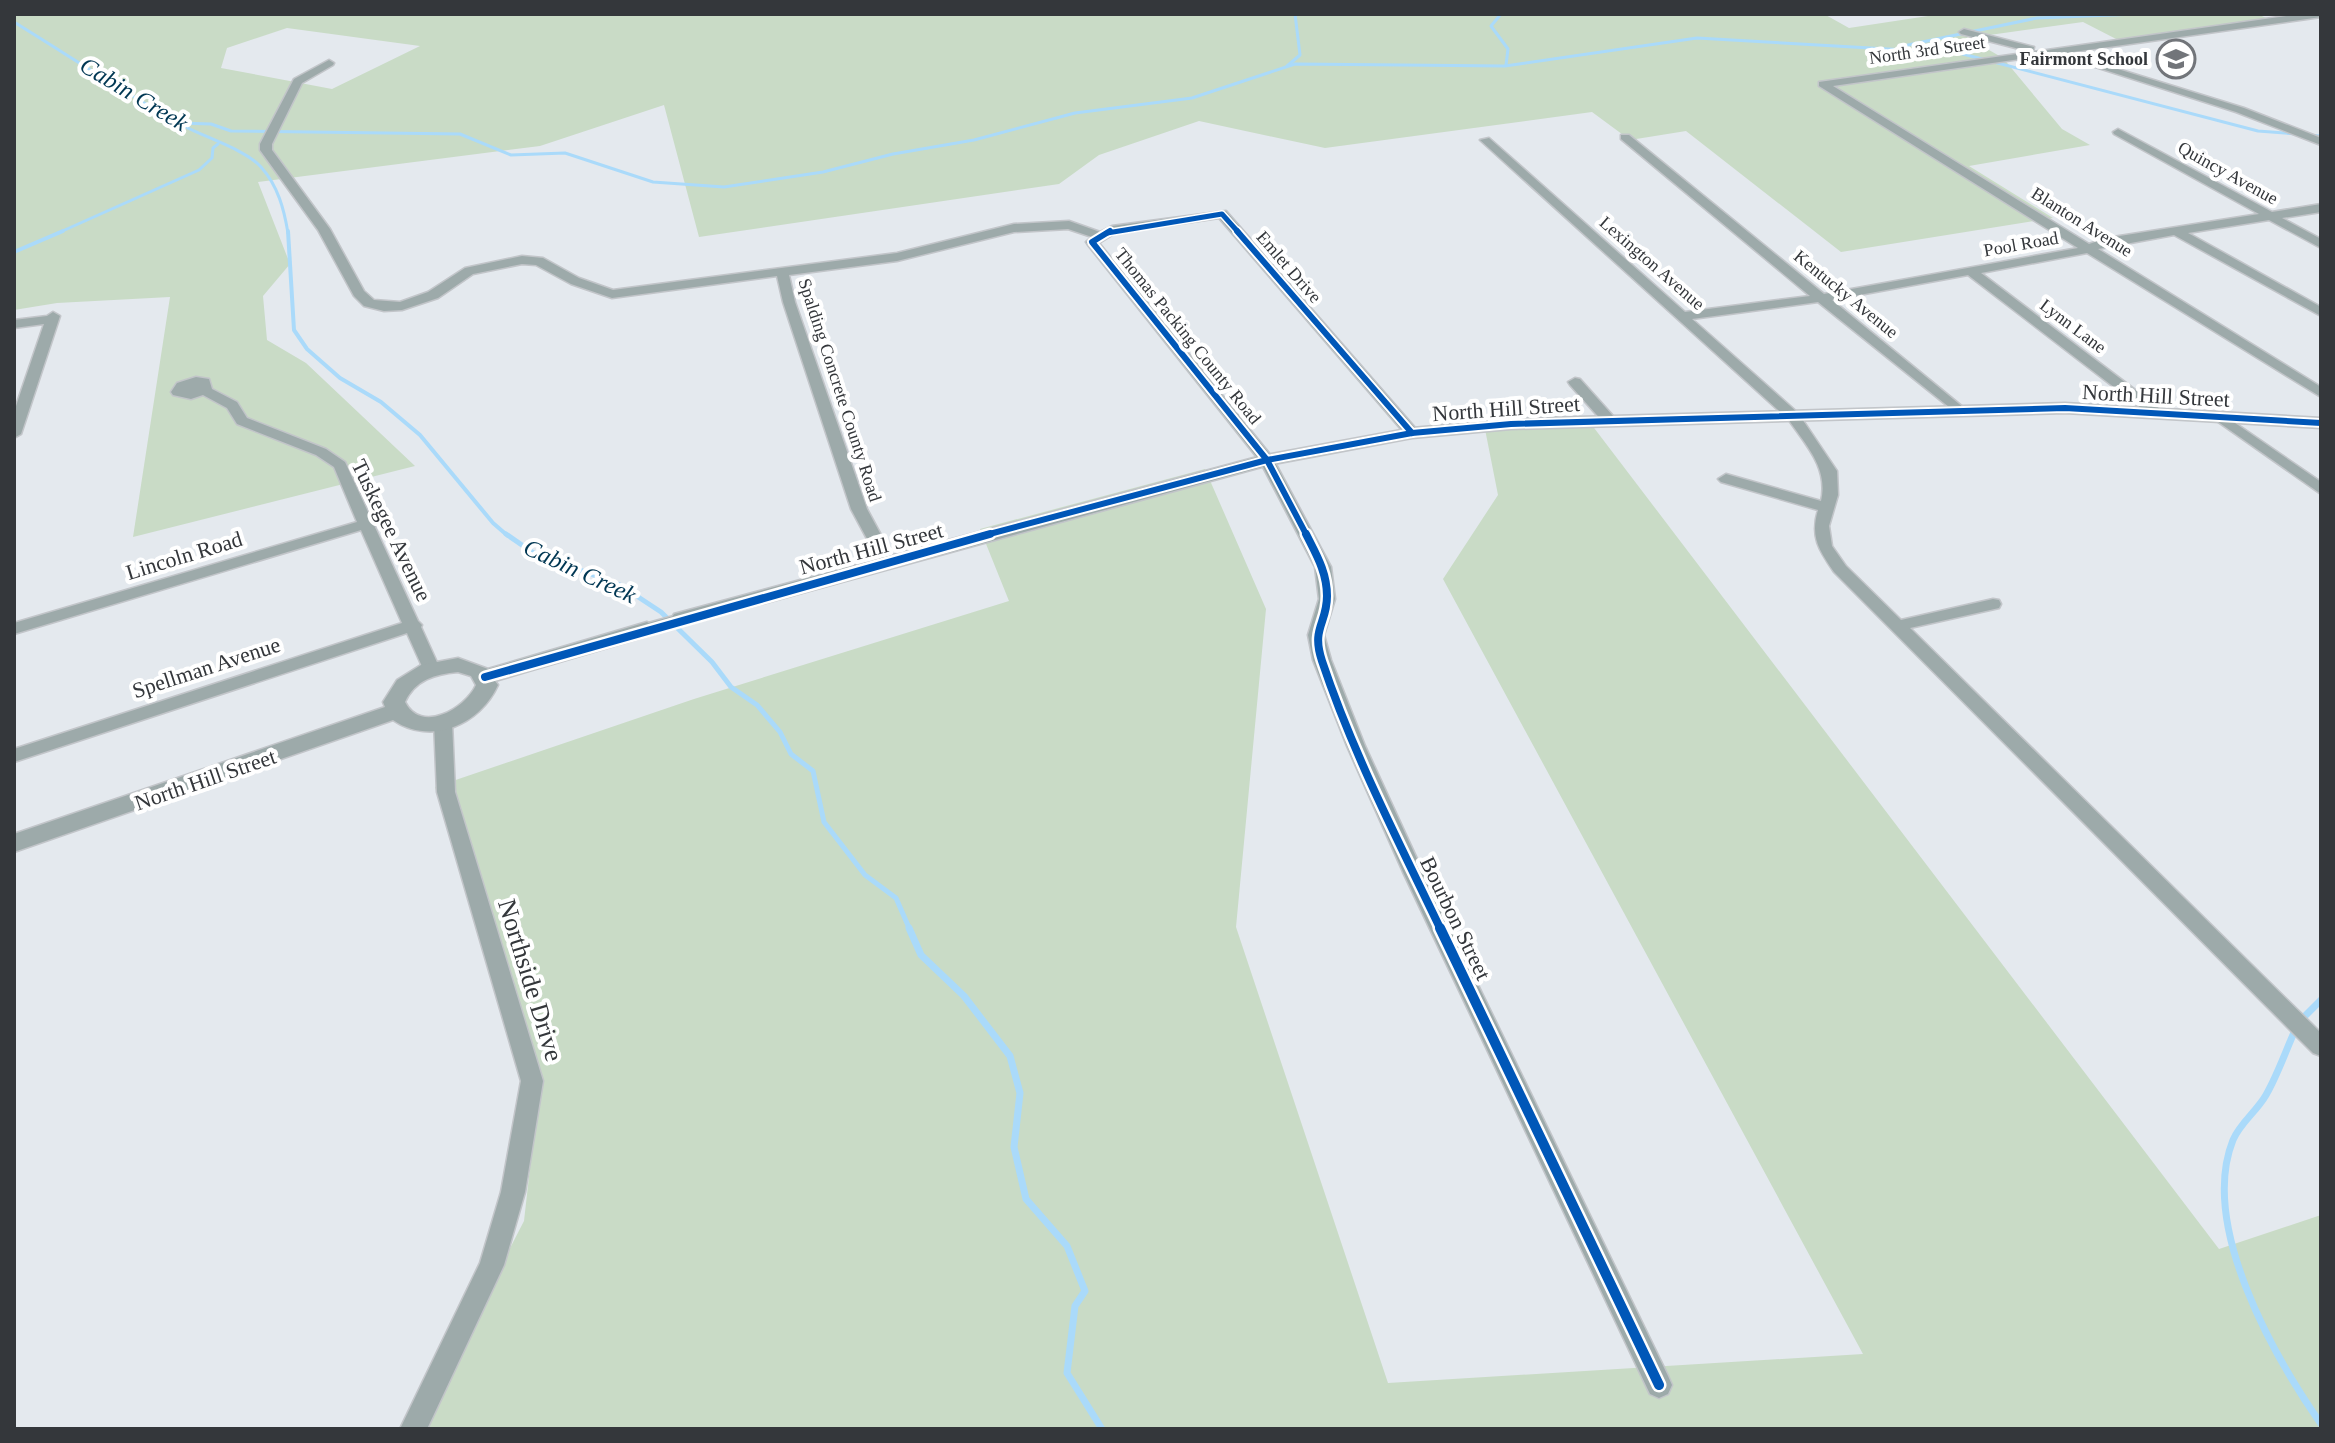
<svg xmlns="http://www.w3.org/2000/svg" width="2335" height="1443" viewBox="0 0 2335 1443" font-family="'Times New Roman',serif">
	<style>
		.green { fill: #c9dbc6; fill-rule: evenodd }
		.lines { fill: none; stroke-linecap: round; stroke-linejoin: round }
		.stream-far3 { stroke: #aadafa; stroke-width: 3 }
		.stream-far2 { stroke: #aadafa; stroke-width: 4 }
		.stream-far1 { stroke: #aadafa; stroke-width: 5 }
		.stream { stroke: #aadafa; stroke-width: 7 }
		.minor-casing { stroke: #c2c5c9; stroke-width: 3 }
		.tertiary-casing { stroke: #c2c5c9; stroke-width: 3 }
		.minor { fill: #9daaaa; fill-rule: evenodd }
		.tertiary { fill: #9daaaa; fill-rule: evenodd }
		.cycleway-far3-casing { stroke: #fff; stroke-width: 8 }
		.cycleway-far2-casing { stroke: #fff; stroke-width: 10 }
		.cycleway-far1-casing { stroke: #fff; stroke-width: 13 }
		.cycleway-casing { stroke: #fff; stroke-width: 15 }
		.cycleway-far3 { stroke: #0057b8; stroke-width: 5 }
		.cycleway-far2 { stroke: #0057b8; stroke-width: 6 }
		.cycleway-far1 { stroke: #0057b8; stroke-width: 8 }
		.cycleway { stroke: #0057b8; stroke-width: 10 }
		.labels { text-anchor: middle; stroke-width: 8; stroke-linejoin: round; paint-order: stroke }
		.far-street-label { font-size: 18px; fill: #34373b; stroke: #fff }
		.far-poi-label { font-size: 18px; font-weight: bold; fill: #34373b; stroke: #fff; text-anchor: end }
		.street-label { font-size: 22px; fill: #34373b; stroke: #fff }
		.water-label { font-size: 24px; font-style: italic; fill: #003753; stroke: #fff }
		.near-street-label { font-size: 26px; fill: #34373b; stroke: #fff }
	</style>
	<rect width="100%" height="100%" fill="#e4e9ee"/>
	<g class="green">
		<path d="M14,14H1824L1849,28L1941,14H2257L2271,20L2120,41L2083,22L1968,38L2003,58L2062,129L2090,145L1969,166L2053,218L1841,252L1686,131L1630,140L1592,112L1325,148L1199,121L1099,155L1059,184L699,237L664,105L540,146L258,182L290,264L263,296L267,340L306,363L415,466L133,537L170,297L57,303L14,310ZM287,28L420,46L332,89L221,68L227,48Z"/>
		<polygon points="1585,416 2219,1249 2321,1215 2321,1429 417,1429 524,1221 538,1097 435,787 694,699 1009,601 980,529 1205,469 1266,609 1236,927 1388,1383 1863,1354 1443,579 1498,495 1483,419"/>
	</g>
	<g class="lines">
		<g class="stream-far3">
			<polyline points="1501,14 1491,26 1508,49 1506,65"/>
			<path d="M14,22C69,56 124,92 180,124C203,137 245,149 261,167C278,186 284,209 288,233"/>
			<polyline points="1904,50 1908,45 2037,18 2137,14"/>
			<polyline points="1287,66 1300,55 1295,14"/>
			<polyline points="178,123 211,124 231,131 460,134 511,155 565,153 653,182 724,187 823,172 893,154 974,140 1075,113 1192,98 1295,64 1505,66 1697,38 1959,53 2258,131 2297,134"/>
			<polyline points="2307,135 2321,136"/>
			<polyline points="58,233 199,170 212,158 213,148 218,144"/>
		</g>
		<g class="stream-far2">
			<polyline points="288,231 294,330 307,349 340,378 381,402 420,435 493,523 508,536"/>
			<polyline points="14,252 63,231"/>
		</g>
		<polyline class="stream-far1" points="506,534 532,552 620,585 661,612 712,662 731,687 757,705 780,732 791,754 813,771 824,822 865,875 896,898 910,930"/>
		<g class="stream">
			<polyline points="909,928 921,955 964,996 1010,1056 1020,1093 1014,1147 1026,1199 1067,1246 1085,1291 1075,1306 1067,1373 1102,1429"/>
			<polyline points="2302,1019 2321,1000"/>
			<path d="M2296,1028C2286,1050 2278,1074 2266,1095C2257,1111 2240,1123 2233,1140C2199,1225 2273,1355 2321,1424"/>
		</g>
		<defs>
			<g id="minor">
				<path d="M2301,14H2321V17L2066,53L2244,108L2321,138V145L2236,112L2055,54L1833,86L2089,244L2107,238L2259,214L2114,134L2113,132L2118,129L2272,212L2321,204V212L2282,218L2321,239V248L2269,220L2188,233L2321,307V316L2174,235L2098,249L2321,387V397L2087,253L1981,273L2159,408V414H2149L1968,275L1832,300L1964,408L1966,411L1959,415L1818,302L1692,319L1798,413L1837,471L1838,495L1829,526L1832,546L1846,566L1901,620L1993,599L1999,600L2001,604L1999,608L1910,628L2321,1033V1056L2313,1053L1834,572C1819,550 1810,537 1818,510L1721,482L1718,479L1726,474L1821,501C1829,468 1805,444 1788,419L1480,140L1489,138L1685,312L1810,296L1621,139V135H1629L1824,294L2078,248L1819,86V82L2031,52L1961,34L1959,32L1964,29L2034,47L2033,52Z"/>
				<polygon points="329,60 334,63 333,65 302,83 272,144 272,150 330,229 364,291 374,300 400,302 428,292 465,268 522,256 543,258 579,278 613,290 897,253 1014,224 1069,221 1100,232 1112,226 1226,211 1417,430 1417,436 1407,436 1219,218 1115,233 1099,243 1272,457 1331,567 1335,599 1324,635 1331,660 1365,746 1423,872 1668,1376 1672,1385 1668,1394 1659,1398 1650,1394 1403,872 1347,746 1313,660 1308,635 1319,599 1315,567 1260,461 1088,245 1086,242 1092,237 1068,229 1014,232 897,261 789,275 795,302 867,509 895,561 887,566 879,561 851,509 783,302 777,276 612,298 571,284 536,265 522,264 473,274 438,298 402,310 384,311 364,306 354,296 318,230 260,150 260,144 294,79"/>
				<polygon points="53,312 60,316 21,434 14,438 14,412 44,324 14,328 14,320 47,316"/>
				<polygon points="196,377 209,379 212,389 237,402 247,418 326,449 345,462 418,621 422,625 421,627 440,669 437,673 425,673 407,633 14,762 14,749 402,623 361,530 14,634 14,623 357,522 334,467 316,455 237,424 227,408 203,395 191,399 173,395 171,392 177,383"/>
				<polygon points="1575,378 1580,379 1614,417 1614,423 1604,423 1570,385 1568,382"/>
				<polygon points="2219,412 2321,482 2321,494 2214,419 2214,413"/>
				<polygon points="681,614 687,615 689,619 687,623 647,634 639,629 641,625"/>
				<polygon points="443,716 452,722 455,792 543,1081 525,1192 504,1265 427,1429 400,1429 480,1263 501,1192 521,1081 437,792 434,722"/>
			</g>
			<g id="tertiary">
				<polygon points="2065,403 2321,418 2321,428 2065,413 1511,429 1412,438 1269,465 681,626 671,619 674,614 1261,456 1412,428 1511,419"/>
				<path d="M647,622L657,629L654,634L495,681L498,685C480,725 431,746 393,720L14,852V834L385,707L383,702L397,680L421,665L458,658L488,669ZM458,672L471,676L476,685C465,709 421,734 405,702C415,680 435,674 458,672Z"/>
			</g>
		</defs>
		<use href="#minor" class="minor-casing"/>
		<use href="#tertiary" class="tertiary-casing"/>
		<use href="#minor" class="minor"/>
		<use href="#tertiary" class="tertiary"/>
		<defs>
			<polyline id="cycleway-far3" points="1107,233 1222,214 1239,233"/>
			<g id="cycleway-far2">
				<polyline points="1110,231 1092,242 1267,460 1307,536"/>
				<polyline points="1237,231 1412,433"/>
				<polyline points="982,536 1267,460 1412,433 1511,424 2065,408 2321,423"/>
			</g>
			<g id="cycleway-far1">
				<path d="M1306,534C1316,554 1327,572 1327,596C1327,624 1311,628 1322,661C1353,754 1399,842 1441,930"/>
				<polyline points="485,677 990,534"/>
			</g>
			<polyline id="cycleway" points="1440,928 1659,1385"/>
		</defs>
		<use href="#cycleway-far3" class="cycleway-far3-casing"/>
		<use href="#cycleway-far2" class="cycleway-far2-casing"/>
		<use href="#cycleway-far1" class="cycleway-far1-casing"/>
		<use href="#cycleway" class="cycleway-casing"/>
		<use href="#cycleway-far3" class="cycleway-far3"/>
		<use href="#cycleway-far2" class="cycleway-far2"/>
		<use href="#cycleway-far1" class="cycleway-far1"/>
		<use href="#cycleway" class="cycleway"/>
	</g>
	<defs>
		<symbol id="school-ring" viewBox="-11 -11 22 22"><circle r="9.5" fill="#fff" stroke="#72757a" stroke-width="1.5"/><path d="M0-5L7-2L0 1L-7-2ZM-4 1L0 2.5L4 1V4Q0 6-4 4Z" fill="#72757a"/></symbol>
	</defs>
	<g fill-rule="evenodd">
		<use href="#school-ring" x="2154" y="37" width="44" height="44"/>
	</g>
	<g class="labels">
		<g class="far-street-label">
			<text transform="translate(1927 50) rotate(-8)" y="6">North 3rd Street</text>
			<text transform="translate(2228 173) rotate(29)" y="6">Quincy Avenue</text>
			<text transform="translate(2082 222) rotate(32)" y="6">Blanton Avenue</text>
			<text transform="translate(2021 244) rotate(-10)" y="6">Pool Road</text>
			<text transform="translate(1652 263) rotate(41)" y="6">Lexington Avenue</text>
			<text transform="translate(1289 267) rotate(49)" y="6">Emlet Drive</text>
			<text transform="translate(1846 294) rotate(39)" y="6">Kentucky Avenue</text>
			<text transform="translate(2073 326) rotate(37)" y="6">Lynn Lane</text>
			<text transform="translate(1188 336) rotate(51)" y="6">Thomas Packing County Road</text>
			<text transform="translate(840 390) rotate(72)" y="6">Spalding Concrete County Road</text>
		</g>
		<g class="far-poi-label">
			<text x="2148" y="65">Fairmont School</text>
		</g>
		<g class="street-label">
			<text transform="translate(2156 395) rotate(3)" y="8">North Hill Street</text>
			<text transform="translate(1506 408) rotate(-4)" y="8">North Hill Street</text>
			<text transform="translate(392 530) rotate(64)" y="8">Tuskegee Avenue</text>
			<text transform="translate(871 548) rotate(-15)" y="8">North Hill Street</text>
			<text transform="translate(184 555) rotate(-17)" y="8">Lincoln Road</text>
			<text transform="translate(206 667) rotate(-18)" y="8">Spellman Avenue</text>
			<text transform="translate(205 779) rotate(-19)" y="8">North Hill Street</text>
			<text transform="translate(1456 918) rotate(64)" y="8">Bourbon Street</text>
		</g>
		<g class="water-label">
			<text transform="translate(134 94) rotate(31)" y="8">Cabin Creek</text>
			<text transform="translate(580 571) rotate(25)" y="8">Cabin Creek</text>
		</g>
		<g class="near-street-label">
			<text transform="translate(531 980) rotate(73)" y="9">Northside Drive</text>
		</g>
	</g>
	<rect width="2335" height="1443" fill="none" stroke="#34373b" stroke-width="32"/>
</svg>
